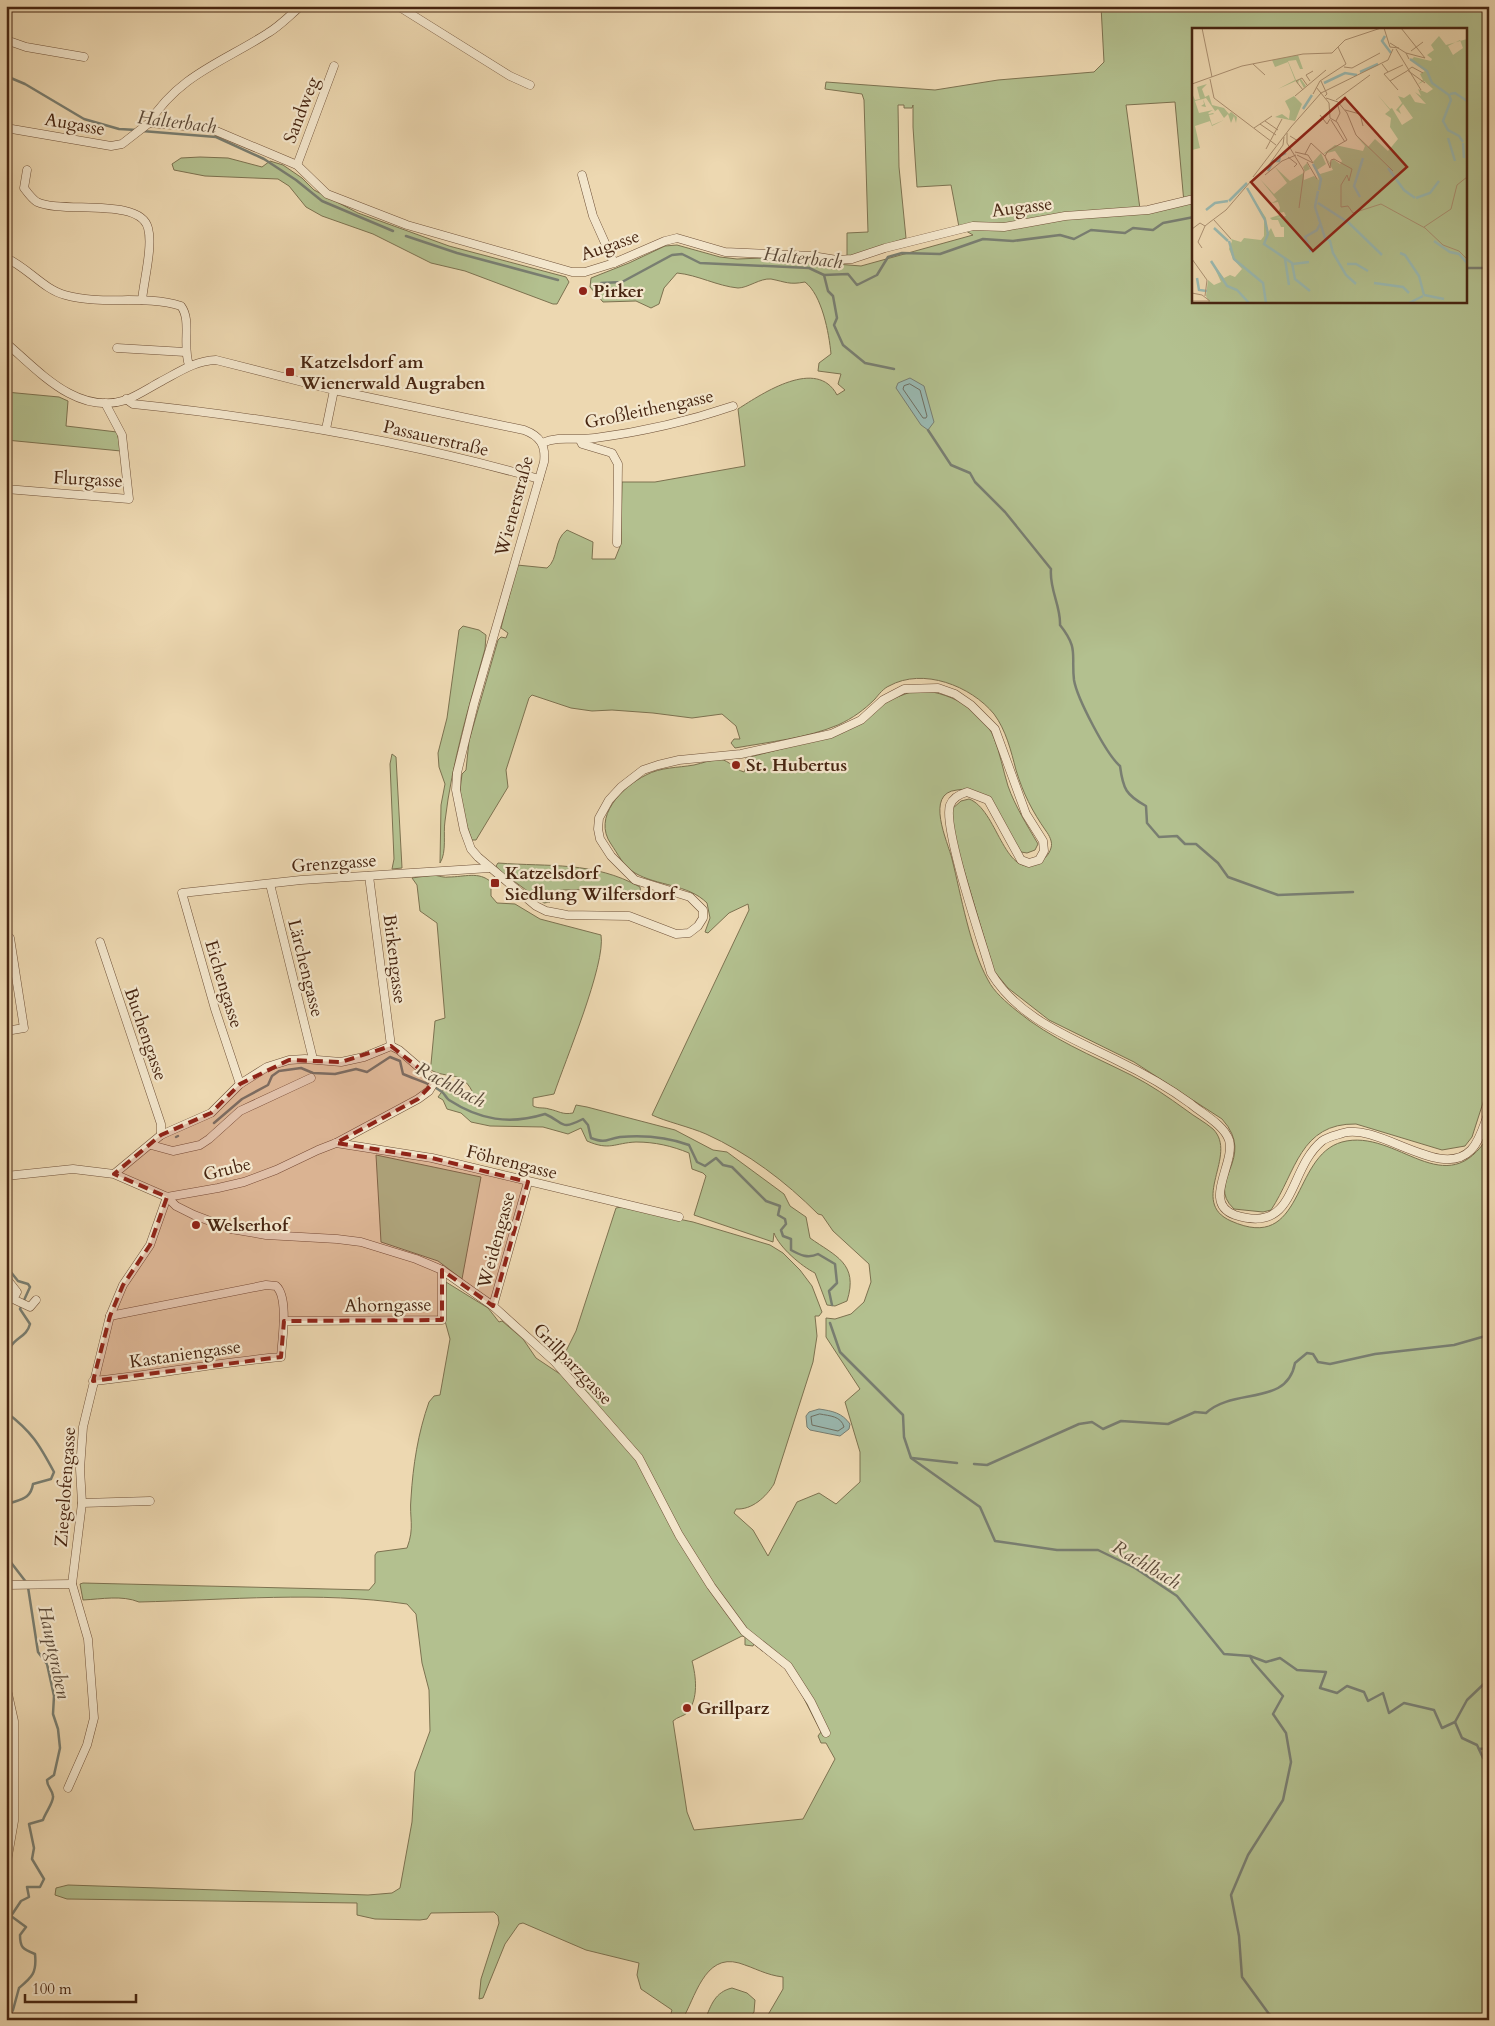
<svg xmlns="http://www.w3.org/2000/svg" width="1495" height="2026" viewBox="0 0 1495 2026" font-family="Cardo,serif">
	<style>
		.green { fill: #b3c08f; stroke: #7d7250; fill-rule: evenodd }
		.water { fill: #9ab9b1; stroke: #797e71 }
		.lines { fill: none; stroke-linecap: round; stroke-linejoin: round }
		.shore { stroke: #706f61; stroke-width: 1 }
		.stream { stroke: #797e71; stroke-width: 2.5 }
		.minor-casing { stroke: #705239; stroke-width: 9 }
		.minor { stroke: #f3e6cc; stroke-width: 8 }
		.marked { fill: #8f2418; fill-opacity: 0.2; stroke: #8f2418; stroke-width: 4; stroke-dasharray: 10 6; stroke-linejoin: round }
		.poi-dot { fill: #8f2418; stroke: #f3e6cc; stroke-width: 2 }
		.labels { text-anchor: middle; stroke-width: 4.5; stroke-linejoin: round; paint-order: stroke }
		.street-label { font-size: 18px; fill: #472511; stroke: #f3e6cc }
		.poi-label { font-size: 18px; font-weight: bold; fill: #472511; stroke: #f3e6cc; text-anchor: start }
		.water-label { font-size: 19px; font-style: italic; fill: #5c4a39; stroke: #f3e6cc }
		.inset-river { fill: none; stroke: #9ab9b1; stroke-width: 2.5 }
		.inset-road { fill: none; stroke: #ab9071; stroke-width: 1 }
		.view { fill: #8f2418; fill-opacity: 0.15; stroke: #8f2418; stroke-width: 2.5 }
		.inset-edge { fill: none; stroke: #472511; stroke-width: 2.5 }
	</style>
	<rect width="100%" height="100%" fill="#edd8b1"/>
	<filter id="stains"><feTurbulence type="fractalNoise" baseFrequency=".004" numOctaves="4"/><feColorMatrix values="0 0 0 0 .2 0 0 0 0 .09 0 0 0 0 .02 0 0 0 .5 -.17"/></filter>
	<radialGradient id="worn" r=".72"><stop offset=".6" stop-color="#630" stop-opacity="0"/><stop offset="1" stop-color="#630" stop-opacity=".3"/></radialGradient>
	<g class="green">
		<path d="M1101,6H1489V1084L1472,1137L1465,1146L1442,1150L1356,1124C1300,1123 1296,1172 1271,1210L1263,1212L1234,1209C1204,1181 1258,1159 1222,1119L1134,1062L1049,1020L1008,988L994,971L952,830V809L961,801L969,799C997,809 1004,878 1036,864C1043,861 1049,855 1051,848C1053,842 1049,835 1046,831C1032,811 1023,793 1016,770C1011,751 1006,730 994,714C971,686 923,667 889,686C884,688 879,694 875,699C864,710 853,718 838,725C807,738 769,742 735,748L731,743L734,739H740L736,726L722,714L692,718L653,713L612,710L592,711L571,708L532,695L529,698L506,770L508,787L476,840H472L462,812L460,791L462,774L466,770L469,741L498,640L501,637L506,638L508,633L501,628L517,565L547,568C559,559 553,540 567,530L593,542L592,559H615L621,544L622,482H655L745,466L738,409C763,393 817,357 837,395L845,390L838,384L841,374L818,371L819,363L831,354C829,333 822,295 805,282C789,285 786,282 771,279C760,278 748,288 738,288C717,286 698,275 677,273L664,288L659,304L651,308L636,301L603,302L590,287L591,278L629,263L665,246L677,245L720,257L737,259L763,258L861,266L973,235L959,227L951,185L917,187L913,127V105L912,108H904V105H898L899,167L906,238L847,257V233L868,232L864,100L862,94L825,89L826,82L935,90L998,80L1094,72L1104,62ZM1194,29H1466V301H1194ZM1175,102L1184,203L1140,209L1126,105Z"/>
		<polygon points="200,157 228,158 262,167 270,161 283,165 302,178 314,190 358,213 449,246 566,277 569,282 557,304 553,304 465,271 431,263 373,234 322,216 306,207 289,186 278,179 205,176 174,170 172,164 181,158"/>
		<polygon points="6,392 59,397 68,401 66,426 117,432 121,451 6,440"/>
		<path d="M463,626L479,630L486,635L485,649C469,706 452,762 445,821C443,834 447,852 440,863L441,805L445,784L439,767L438,753L447,718L459,630Z"/>
		<path d="M916,690C947,691 982,708 994,738C1000,753 1003,770 1008,786C1015,806 1027,825 1038,844L1035,850L1027,853L1021,852L987,798C978,791 969,788 957,790C924,793 948,842 952,859C961,895 970,948 988,980C994,992 1006,1002 1017,1011C1051,1039 1091,1055 1131,1075C1151,1085 1168,1097 1186,1110C1195,1117 1205,1122 1213,1129C1239,1155 1188,1202 1231,1221C1305,1254 1291,1156 1342,1142C1397,1127 1446,1207 1489,1135V2020H765L783,1989V1977C766,1975 755,1968 739,1963C704,1953 695,1999 682,2020H669L672,2010L641,1989L637,1975L639,1963L586,1950L523,1923L519,1924L505,1944L483,1998L479,1999L481,1979L499,1923L498,1916L494,1912L431,1913L427,1919L420,1920L375,1919L357,1915V1903L67,1899L55,1895L56,1888L68,1885L368,1895L392,1893L400,1888L412,1822L415,1772L430,1731L429,1690L422,1663L416,1614L407,1604C319,1591 228,1600 139,1602C122,1595 102,1599 83,1600L80,1584L83,1583L369,1590L375,1583V1555L377,1552L407,1548C415,1527 409,1518 411,1498C413,1465 418,1433 429,1402L434,1396L440,1395L450,1339L445,1321L446,1282L488,1308L499,1322L502,1321L523,1339L536,1358L563,1376L569,1371L560,1363L576,1331L616,1208L621,1207L693,1222L770,1245L783,1253L800,1270L812,1286L822,1312L819,1316H815L817,1336L813,1362L774,1484C766,1497 752,1510 736,1509L734,1513L753,1530L768,1556L797,1502L819,1493L836,1504L860,1482V1452L845,1402L860,1389L826,1337V1318L835,1319L851,1314L864,1302L871,1282L869,1264L833,1231L822,1215L818,1214C785,1181 748,1153 706,1134C690,1127 664,1121 652,1115L749,910L748,904L729,913L708,933L705,932L710,918L707,903C688,884 657,886 635,873C623,866 618,854 611,844C592,817 622,787 646,775C661,767 677,768 694,765C703,763 710,760 720,759C730,761 734,769 744,772L747,765L746,758L832,736L889,700ZM742,1636L745,1637V1645L753,1646L754,1644L787,1670L795,1681L821,1732L818,1736L821,1743H826L835,1759L803,1819L694,1830L687,1812L673,1721C677,1717 684,1716 687,1713C699,1699 696,1676 692,1661Z"/>
		<polygon points="392,754 396,757 402,868 392,869 394,859 390,764"/>
		<path d="M498,863C550,867 593,861 640,887L641,894L637,897L617,889L561,890L550,902L544,903L500,871L496,866Z"/>
		<path d="M434,875C439,876 445,878 449,877C464,877 479,871 491,882V896L497,903L515,904L540,919L601,935C606,964 565,1061 554,1094L533,1098V1106C539,1109 543,1107 549,1109C559,1111 562,1115 573,1113L576,1105L587,1107L675,1130L713,1150L727,1152L784,1194L790,1206L806,1217L810,1238C835,1256 859,1263 847,1301L835,1306L827,1305L815,1273C801,1266 779,1247 774,1233L773,1242L694,1215L706,1176L703,1173L692,1169L689,1153C672,1146 655,1142 636,1142C614,1143 610,1151 587,1141L581,1128L568,1134L543,1127L490,1126L471,1122L461,1113L447,1109L443,1100L438,1097L444,1089L468,1095L472,1091C461,1069 443,1080 428,1068L431,1064L435,1021L445,1018L437,923L420,911L417,885L412,878Z"/>
		<polygon points="376,1155 481,1177 462,1279 438,1261 381,1242"/>
		<path d="M732,1988L747,1993L755,2000L754,2012L748,2020H705C711,2005 715,1992 732,1988Z"/>
	</g>
	<g class="water">
		<polygon points="910,378 924,386 934,422 928,430 921,425 896,388 898,383"/>
		<path d="M819,1409C833,1411 842,1413 850,1424L849,1429L840,1436L810,1430L807,1427L806,1416L809,1412Z"/>
	</g>
	<g class="lines">
		<g class="shore">
			<polygon points="910,384 920,390 927,416 926,418 923,418 903,389 904,386"/>
			<path d="M820,1414C830,1416 841,1416 844,1427L838,1431L812,1425L811,1417Z"/>
		</g>
		<g class="stream">
			<polyline points="6,76 25,84 84,119 119,129 137,130"/>
			<polyline points="142,131 216,137 264,159 296,180 322,201 393,231"/>
			<polyline points="406,236 457,253 558,280"/>
			<polyline points="1466,268 1489,268"/>
			<polyline points="824,275 828,291 833,296 837,318 834,325 843,345 865,363 894,369"/>
			<polyline points="601,283 622,282 672,255 682,254 700,263 809,268 824,275 848,274 857,285 877,275 888,257 902,253 940,254 983,239 1013,241 1060,235 1074,239 1091,230 1125,233 1133,228 1153,230 1163,223 1194,217"/>
			<path d="M928,430L951,465L970,473L975,482L1005,512L1051,569C1049,589 1061,606 1060,625C1079,649 1071,654 1074,680C1077,698 1106,754 1120,766C1123,789 1126,795 1146,806L1147,823L1159,837L1177,836L1185,844H1196L1218,863L1228,877L1278,895L1353,892"/>
			<path d="M214,1123L242,1099L268,1085L272,1076L279,1071L301,1068L313,1073L335,1074L356,1069L367,1072L390,1057L400,1061L403,1074C416,1080 431,1083 442,1092C445,1094 446,1098 449,1100C480,1120 509,1125 545,1114C566,1123 559,1131 583,1119L588,1125L591,1138C607,1144 606,1139 620,1137C643,1135 667,1137 689,1145L697,1162L705,1166L716,1158L723,1165L732,1167L766,1201L780,1206L778,1215L785,1219L786,1224L781,1230L783,1236L791,1239V1250C800,1255 808,1259 818,1254L835,1264L837,1283L829,1291L832,1305"/>
			<polyline points="176,1137 178,1136"/>
			<path d="M6,1266L18,1281L28,1284L30,1287L20,1309L30,1324C27,1336 17,1337 11,1346C8,1350 9,1354 6,1357"/>
			<polyline points="830,1323 840,1352 903,1415 904,1437 911,1458 980,1507 995,1541 1057,1550 1098,1550 1135,1568 1177,1596 1224,1654 1250,1656 1266,1662 1280,1658 1297,1670 1326,1672 1320,1688 1337,1693 1347,1686 1364,1692 1368,1701 1383,1693 1389,1713 1404,1703 1434,1710 1442,1728 1455,1722 1462,1738 1477,1745 1483,1758 1489,1760"/>
			<polyline points="6,1391 6,1392"/>
			<path d="M6,1412C32,1432 39,1444 54,1472L51,1479L33,1484C31,1498 22,1499 11,1503L6,1509"/>
			<polyline points="912,1458 957,1463"/>
			<path d="M974,1464L987,1465L1079,1424L1092,1422L1103,1429L1121,1421L1168,1424L1195,1412L1206,1413C1234,1387 1287,1407 1295,1363L1307,1353L1313,1354L1318,1362L1330,1364L1375,1354L1454,1345L1489,1335"/>
			<polyline points="6,1556 26,1582"/>
			<polyline points="1250,1656 1253,1662 1283,1696 1273,1714 1286,1733 1291,1762 1283,1800 1248,1855 1231,1895 1239,1936 1242,1977 1269,2014 1279,2020"/>
			<polyline points="1455,1722 1467,1700 1489,1679"/>
			<polyline points="1479,1749 1489,1748"/>
			<path d="M7,2020L13,2010L19,1988C32,1977 37,1973 35,1954C23,1949 20,1948 20,1935L26,1927L11,1916L21,1901L29,1897L27,1887H40L44,1879L32,1859L34,1848L29,1824L43,1820C45,1813 54,1802 53,1796C52,1789 47,1787 47,1780L54,1775L60,1748L58,1729L53,1714L54,1696L47,1664L38,1652L28,1587"/>
		</g>
		<defs>
			<g id="minor">
				<polyline points="398,6 510,76 530,85"/>
				<polyline points="6,40 26,47 84,57"/>
				<path d="M149,123C179,75 223,62 268,33C280,26 290,15 301,6"/>
				<polyline points="6,128 111,146 122,144 149,123 209,128 297,165 327,194 407,225 572,272 585,272 614,263 665,241 677,238 725,252 812,256 837,260 852,259 885,248 973,226 1004,227 1065,216 1148,210 1194,199"/>
				<polyline points="297,165 334,66"/>
				<path d="M27,170L24,188C27,192 32,199 37,202C62,214 140,197 148,228C153,246 144,280 142,300"/>
				<polyline points="582,175 593,216 614,263"/>
				<path d="M6,258C27,267 43,289 65,295C103,306 144,294 181,306C192,321 182,344 189,365"/>
				<path d="M6,343C39,371 77,416 126,400C137,396 149,388 160,382C179,372 194,361 216,360L334,390L524,430C540,436 546,445 544,462L474,704L457,773L456,790L464,830L471,849L478,857L536,906L546,911L567,915L629,916L676,934L689,933L698,926L703,918V910L690,897L635,880L611,856L600,839L598,829L599,818L609,800L621,787L643,770L658,765L679,760L741,754L831,734L861,720L883,700L904,689L938,688L955,694L971,705L995,729L1026,814L1043,841L1044,851L1039,860L1029,863L1021,860L988,800L967,792C960,794 953,797 950,805C942,826 983,945 991,973C1019,1019 1070,1037 1116,1060C1141,1072 1168,1087 1191,1104C1203,1114 1224,1125 1229,1140C1236,1163 1201,1203 1235,1215C1297,1235 1287,1170 1322,1141C1327,1137 1337,1135 1343,1133C1380,1123 1441,1181 1471,1150C1480,1141 1484,1124 1489,1112"/>
				<polyline points="117,348 185,352"/>
				<path d="M126,399L133,404C271,418 406,441 539,479"/>
				<polyline points="326,429 334,390"/>
				<polyline points="580,440 582,444 612,453 618,464 617,543"/>
				<path d="M542,443C560,435 576,441 595,438C641,432 689,421 733,406"/>
				<polyline points="6,489 129,499 122,435 105,403"/>
				<polyline points="369,876 391,1046"/>
				<polyline points="270,884 313,1059"/>
				<polyline points="100,942 161,1124 161,1135"/>
				<polyline points="6,1031 24,1028 10,938"/>
				<polyline points="240,1084 215,1009 182,893 301,880 490,868"/>
				<polyline points="336,1143 432,1158 679,1217"/>
				<polyline points="151,1145 173,1151 200,1145 209,1139 240,1111 311,1078"/>
				<polyline points="6,1176 73,1169 114,1174 167,1197 218,1188 244,1182 276,1170 318,1150 336,1143 418,1099 429,1091 435,1081 399,1050 391,1046 364,1057 341,1062 305,1059 289,1060 267,1067 240,1084 211,1113 161,1135 114,1174"/>
				<polyline points="167,1197 176,1206 194,1215 231,1229 266,1235 337,1239 361,1242 416,1259 442,1270 493,1306 555,1362 639,1458 679,1535 711,1586 744,1631 788,1666 811,1702 826,1733"/>
				<polyline points="6,1278 17,1292 13,1299 30,1307 36,1300"/>
				<polyline points="493,1306 528,1182"/>
				<polyline points="284,1321 442,1320 442,1270"/>
				<path d="M93,1381C156,1375 218,1362 281,1357C282,1341 289,1297 276,1286L266,1285L110,1316"/>
				<polyline points="82,1503 150,1501"/>
				<polyline points="6,1585 72,1584"/>
				<polyline points="6,1685 14,1721 14,1821 6,1867"/>
				<polyline points="68,1788 87,1745 94,1718 88,1639 72,1584 82,1503 80,1469 83,1427 110,1316 123,1285 150,1245 167,1197"/>
			</g>
		</defs>
		<use href="#minor" class="minor-casing"/>
		<use href="#minor" class="minor"/>
	</g>
	<path class="marked" d="M391,1046L435,1081L418,1099L336,1143L432,1158L528,1182L493,1306L442,1270V1320L284,1321L281,1357L93,1381L110,1316L123,1285L150,1245L167,1197L114,1174L161,1135L211,1113L240,1084L289,1060L341,1062Z"/>
	<g class="poi-dot">
		<circle cx="583" cy="291" r="5"/>
		<rect x="285" y="367" width="10" height="10" rx="2.5"/>
		<circle cx="736" cy="765" r="5"/>
		<rect x="490" y="878" width="10" height="10" rx="2.5"/>
		<circle cx="196" cy="1225" r="5"/>
		<circle cx="687" cy="1708" r="5"/>
	</g>
	<g class="labels">
		<g class="street-label">
			<text transform="translate(301 110) rotate(-69)" y="6">Sandweg</text>
			<text transform="translate(75 124) rotate(10)" y="6">Augasse</text>
			<text transform="translate(1022 207) rotate(-7)" y="6">Augasse</text>
			<text transform="translate(610 245) rotate(-19)" y="6">Augasse</text>
			<text transform="translate(649 409) rotate(-12)" y="6">Großleithengasse</text>
			<text transform="translate(436 438) rotate(13)" y="6">Passauerstraße</text>
			<text transform="translate(88 479) rotate(3)" y="6">Flurgasse</text>
			<text transform="translate(514 506) rotate(-75)" y="6">Wienerstraße</text>
			<text transform="translate(334 863) rotate(-4)" y="6">Grenzgasse</text>
			<text transform="translate(395 959) rotate(83)" y="6">Birkengasse</text>
			<text transform="translate(306 968) rotate(76)" y="6">Lärchengasse</text>
			<text transform="translate(224 984) rotate(73)" y="6">Eichengasse</text>
			<text transform="translate(146 1034) rotate(71)" y="6">Buchengasse</text>
			<text transform="translate(512 1162) rotate(14)" y="6">Föhrengasse</text>
			<text transform="translate(227 1169) rotate(-14)" y="6">Grube</text>
			<text transform="translate(496 1240) rotate(-75)" y="6">Weidengasse</text>
			<text transform="translate(388 1305) rotate(-1)" y="6">Ahorngasse</text>
			<text transform="translate(185 1354) rotate(-8)" y="6">Kastaniengasse</text>
			<text transform="translate(573 1364) rotate(46)" y="6">Grillparzgasse</text>
			<text transform="translate(65 1487) rotate(-86)" y="6">Ziegelofengasse</text>
		</g>
		<g class="poi-label">
			<text x="593" y="297">Pirker</text>
			<text x="300" y="368">Katzelsdorf am<tspan x="300" dy="21">Wienerwald Augraben</tspan></text>
			<text x="746" y="771">St. Hubertus</text>
			<text x="505" y="879">Katzelsdorf<tspan x="505" dy="21">Siedlung Wilfersdorf</tspan></text>
			<text x="206" y="1231">Welserhof</text>
			<text x="697" y="1714">Grillparz</text>
		</g>
		<g class="water-label">
			<text transform="translate(177 121) rotate(7)" y="7">Halterbach</text>
			<text transform="translate(803 257) rotate(6)" y="7">Halterbach</text>
			<text transform="translate(451 1084) rotate(28)" y="7">Rachlbach</text>
			<text transform="translate(1147 1564) rotate(31)" y="7">Rachlbach</text>
			<text transform="translate(55 1652) rotate(78)" y="7">Hauptgraben</text>
		</g>
	</g>
	<g transform="translate(1192 28)">
		<rect width="275" height="275" fill="#edd8b1"/>
		<path d="M247,8L254,17L275,11V275H17L14,268L16,252L22,257L29,254L20,234L32,250L38,247L43,249L50,241L41,231L37,221L40,213L32,203L39,211L49,214L52,210L69,212L72,208V189L54,159L74,190L75,206L79,200L83,209H92V199H89L86,192H80L78,190L90,186L91,188L84,190L94,188L92,184L86,185L88,180L86,174L80,175L85,172L68,151L82,166L95,155L83,139L98,153L113,144L111,139L115,135L118,141L112,144V152L122,148L127,152L121,134L129,125L134,136L125,142L128,146L141,142L133,128L138,135L141,131L148,136L150,133L143,123L131,126L143,117L171,123L173,118L164,108L176,119L183,111L196,123L206,111L198,99L199,90L193,86L198,82L185,66L198,81L200,80L210,97L221,90L211,76L207,81L209,86L204,82L210,75L206,68L212,70L218,66L223,74L234,76L223,64L229,68L226,61L235,65L241,61L232,53L225,57L231,52L228,46L233,43L219,32L222,29L239,33L240,31L235,27L242,22L239,17ZM268,12L271,20L261,27L256,18ZM106,27L111,41H108L104,32L96,33L104,52L109,51L114,58L112,60L107,51L106,56L104,53L86,61L103,52L96,34L83,39L80,32ZM15,56L10,61L13,69L17,67L20,77L32,80L37,86L39,84L45,89L44,95L42,88L39,95L36,86L32,90L26,81L22,84L23,83L14,70L11,71L14,79L9,78L12,76L11,71L3,73L7,85L21,82L16,85L17,86L21,85L22,86L17,87L20,97L32,92L33,96L32,92L20,98L25,111L18,93L3,98L8,120L0,122V65L3,72L8,71L5,59ZM102,68L110,76L103,93L83,89L90,86L97,91L98,83L93,73Z" fill="#b3c08f" fill-rule="evenodd"/>
		<path class="inset-river" d="M193,8L190,13L199,25M218,31L235,43L240,55L257,67L259,72L251,93L256,102L267,108L271,114M168,44L186,36M132,55L153,45L165,47M258,66L263,65L275,73M111,81L120,67M256,110L263,133M271,115L272,130M121,136L129,151L127,162M196,140L212,162L223,170M76,143L81,133H87L88,128L94,125M55,160L73,192L76,206L72,216L100,235L103,251L118,263M126,163L123,179L133,210L138,213L141,225L154,247L164,256M168,169L162,158L171,130M224,170L238,165L247,153M37,173L55,155M126,175L157,195L190,227M14,182L23,175L36,173M22,200L36,213M37,213L42,231L71,255L74,275M242,213L258,224L267,226L275,235M119,224L113,209L125,202L128,196M208,225L213,227L227,248L232,267M93,231L97,257M19,233L35,258L45,262L57,275M101,236L117,234M155,236H164L176,243M5,250L7,262L15,263M182,255L211,259L217,265M232,267L252,271M217,275L231,268"/>
		<path class="inset-road" d="M10,0L20,49M192,0L198,19L207,20M209,0L233,30L214,25M198,15L214,25L217,31M204,21L229,62M219,23L231,14M61,36L73,47M190,36L196,44L211,37M152,39L160,40L188,25M215,42L233,55M216,42L220,39L231,45M196,44L192,46L206,62M18,51L22,70L84,117M118,53L114,47L121,43M129,53L135,66L133,68M198,53L215,43M0,56L50,38L111,26L140,25L153,12L189,0M124,59L137,75L138,90L145,94L155,112L136,123L133,128M111,62L104,53L110,50L115,57M129,65L196,32L201,21M121,66L128,53L154,36L146,19M103,68L134,42M134,70L146,74L155,85L164,107L201,143M144,72L178,47M153,82L168,86L171,98M128,87L135,96L138,91M139,92L153,114M73,93L86,102M144,93L148,85L146,78M68,96L84,107M62,100L80,88M95,105V115L112,143L107,180M98,108L106,113L110,109M74,121L90,91M103,124L116,127L121,135L105,127M113,126L119,115L133,128L138,140L139,132L142,131L160,141L157,153L155,147L149,157V179L156,178L161,185L189,176L233,200L251,217L267,223L275,231M96,129L105,136L102,139M115,134L125,151M73,147L90,133L104,127M61,149L99,99L129,65M22,192L39,211M232,199L259,181L265,157L275,149M0,201L8,195L13,198L18,194L34,182L59,153L74,141L91,117L92,109M10,220L6,214L13,198M0,231L15,252L13,268M0,265L10,267L18,273H0"/>
		<path class="view" d="M153,70L215,139L121,223L59,154Z"/>
		<rect width="275" height="275" class="inset-edge"/>
	</g>
	<rect width="1495" height="2026" fill="none" stroke="#edd8b1" stroke-width="25"/>
	<rect x="8" y="8" width="1480" height="2011" fill="none" stroke="#472511" stroke-width="2.5"/>
	<rect x="12" y="12" width="1470" height="2001" fill="none" stroke="#472511"/>
	<path d="M25 1994v8h111v-8" fill="none" stroke="#472511" stroke-width="2.5"/>
	<text x="32" y="1994" font-size="15" fill="#472511" stroke="#f3e6cc" stroke-width="4" paint-order="stroke">100 m</text>
	<rect width="100%" height="100%" filter="url(#stains)"/>
	<rect width="100%" height="100%" fill="url(#worn)"/>
</svg>
